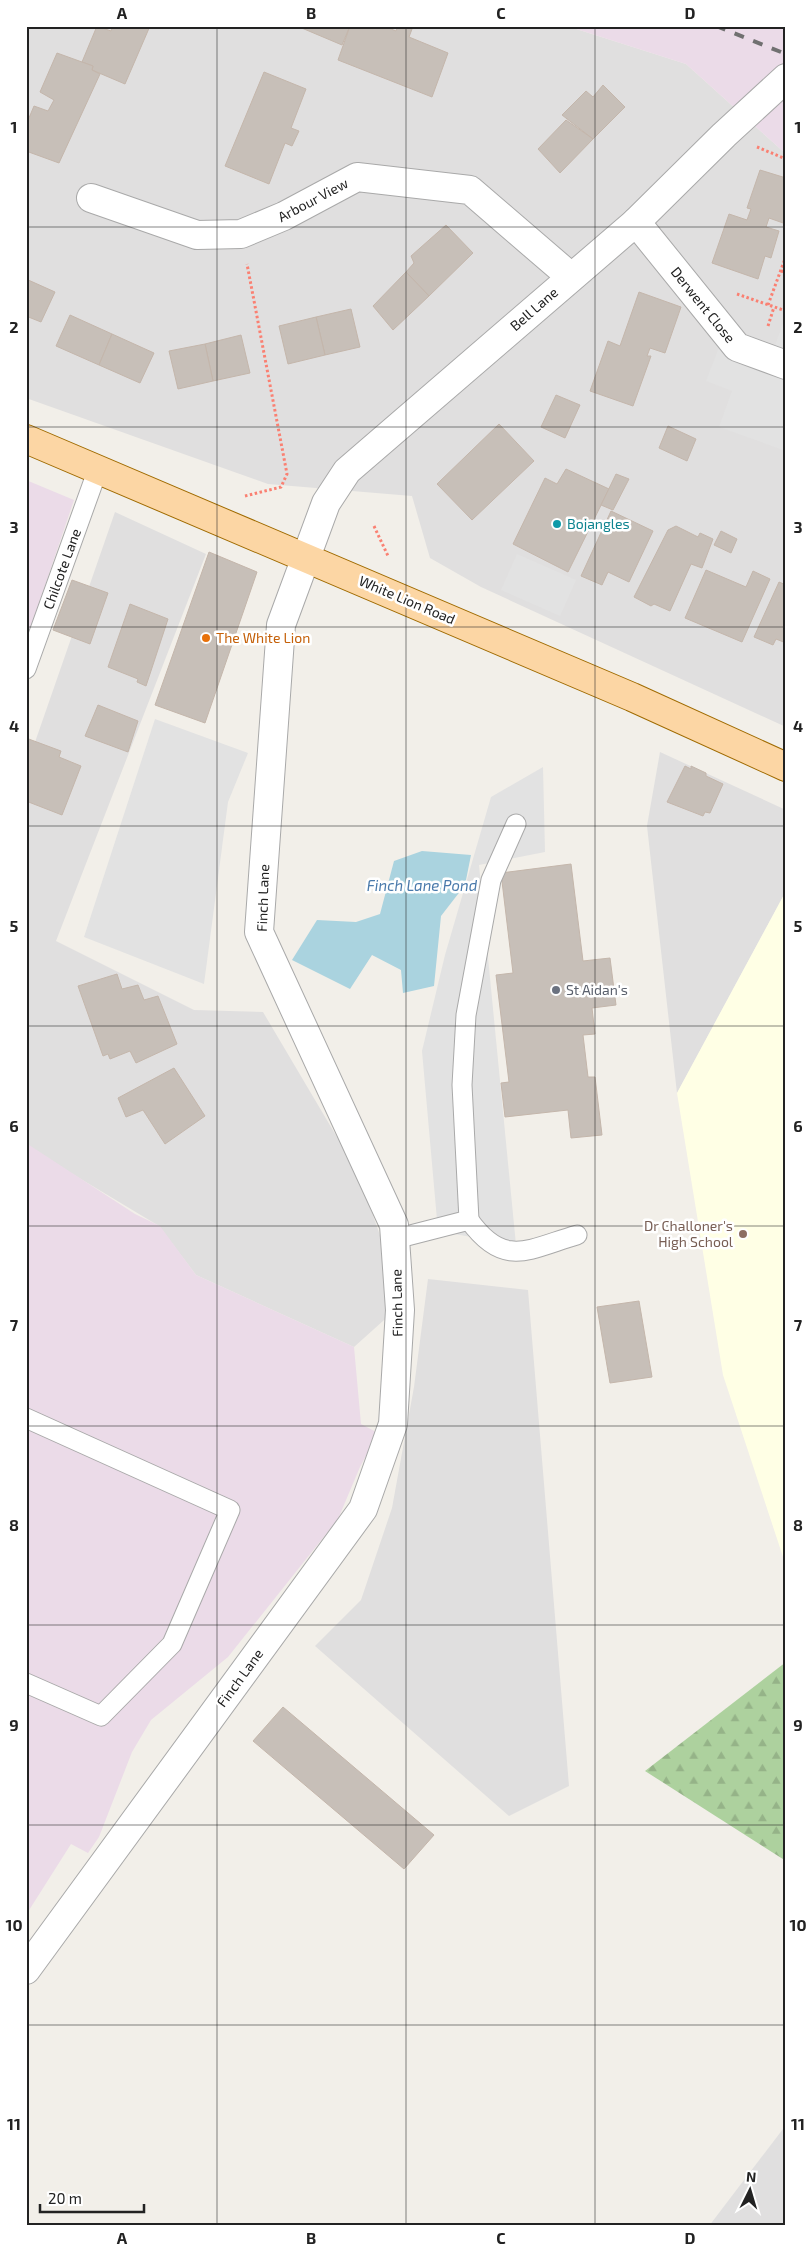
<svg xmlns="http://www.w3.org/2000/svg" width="812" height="2252" viewBox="0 0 812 2252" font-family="'Exo 2',sans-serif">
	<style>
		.residential { fill: #e0dfdf }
		.industrial { fill: #ebdbe8 }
		.education { fill: #ffffe5 }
		.forest { fill: url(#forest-firs) }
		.parking { fill: #e2e2e2 }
		.water { fill: #aad3df }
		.building { fill: #c7bfb8; stroke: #c4b6ab }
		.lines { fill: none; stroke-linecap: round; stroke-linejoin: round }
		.service-casing { stroke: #a9a9a9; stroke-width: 21 }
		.minor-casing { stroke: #a9a9a9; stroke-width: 30 }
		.primary-casing { stroke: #a06b00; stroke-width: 30 }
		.path { stroke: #fa8072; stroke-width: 3; stroke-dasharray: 2.5 2.5; stroke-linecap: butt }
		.service { stroke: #fff; stroke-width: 19 }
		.minor { stroke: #fff; stroke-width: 28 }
		.primary { stroke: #fcd6a4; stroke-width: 28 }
		.rail { stroke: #707070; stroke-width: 4; stroke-dasharray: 10 10; stroke-linecap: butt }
		.grid { fill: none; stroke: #222; stroke-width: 1; stroke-opacity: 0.55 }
		.culture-dot { fill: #0f9aa8; stroke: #fff; stroke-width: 2 }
		.food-dot { fill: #e8710a; stroke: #fff; stroke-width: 2 }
		.worship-dot { fill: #6b7280; stroke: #fff; stroke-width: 2 }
		.education-dot { fill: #8d6e63; stroke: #fff; stroke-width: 2 }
		.labels { text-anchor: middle; stroke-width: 5; stroke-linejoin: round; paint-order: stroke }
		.street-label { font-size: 14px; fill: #222; stroke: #fff }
		.culture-label { font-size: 14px; fill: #0d838f; stroke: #fff; text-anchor: start }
		.food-label { font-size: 14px; fill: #c56008; stroke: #fff; text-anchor: start }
		.worship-label { font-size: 14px; fill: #5b616d; stroke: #fff; text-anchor: start }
		.education-label { font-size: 14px; fill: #785e54; stroke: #fff; text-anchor: end }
		.water-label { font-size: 15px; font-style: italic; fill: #4a7aab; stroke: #fff }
		.neatline { fill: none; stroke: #222; stroke-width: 2 }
		.grid-label { font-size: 16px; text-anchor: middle; font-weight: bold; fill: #222 }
	</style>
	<defs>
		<pattern id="forest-firs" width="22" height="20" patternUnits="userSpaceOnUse" patternTransform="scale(1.25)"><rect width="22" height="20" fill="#add19e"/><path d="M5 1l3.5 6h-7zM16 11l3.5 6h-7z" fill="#95b388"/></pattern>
	</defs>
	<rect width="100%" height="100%" fill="#f2efe9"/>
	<g class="residential">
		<polygon points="30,26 567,26 686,64 786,154 786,727 481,587 430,558 412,496 268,484 26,398 26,30"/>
		<polygon points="115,512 206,554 56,941 194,1010 263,1012 357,1171 391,1266 393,1312 354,1347 196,1275 159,1226 26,1146 26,768"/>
		<polygon points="660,752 786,810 786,891 677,1093 647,826"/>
		<polygon points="428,1279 528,1290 569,1786 509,1816 315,1646 361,1600 392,1508 414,1387"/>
		<polygon points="786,2125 786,2226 709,2226"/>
	</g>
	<g class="industrial">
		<polygon points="567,26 786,26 786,154 686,64"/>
		<polygon points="26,480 74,500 26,642"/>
		<polygon points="26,1143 135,1214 160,1226 196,1275 354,1347 361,1424 378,1433 360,1467 338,1519 228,1657 151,1720 132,1752 99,1837 88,1853 71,1844 26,1915"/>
	</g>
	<polygon class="education" points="786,891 786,1566 723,1375 677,1093"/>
	<polygon class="forest" points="786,1662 786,1861 645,1771"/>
	<g class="parking">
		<polygon points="786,315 786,451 719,427 732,391 706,381 727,327 774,348"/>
		<polygon points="517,554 576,580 560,616 501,590"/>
		<polygon points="155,719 248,753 228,802 204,984 84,937"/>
		<polygon points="543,767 545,852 479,865 516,1245 438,1231 422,1051 445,955 491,797"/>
	</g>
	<polygon class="water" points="422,851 471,855 465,885 441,916 434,986 403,993 401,970 372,955 350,989 292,960 317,920 356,922 380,914 394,861"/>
	<g class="building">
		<polygon points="97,26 111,31 113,26 150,26 125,84 92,70 93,66 82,62"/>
		<polygon points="297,26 350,26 342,45"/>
		<polygon points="350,26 384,26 396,31 398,26 403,26 412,29 409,37 448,53 432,97 338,60"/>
		<polygon points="57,53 93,66 92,70 100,74 59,163 26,151 26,125 34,106 48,111 54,100 40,92"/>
		<polygon points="264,72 306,89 291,128 299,131 292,146 285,143 269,184 225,166"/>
		<polygon points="603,85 625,107 593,139 562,115 586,91 593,97"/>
		<polygon points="566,120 593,139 560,173 538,149"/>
		<polygon points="760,170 786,178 786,224 769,218 766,227 779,231 771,258 765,256 758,279 712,263 729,214 747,220 751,209 747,208"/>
		<polygon points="446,225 473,253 429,296 406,272 414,263 411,256"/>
		<polygon points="406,272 429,296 393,330 373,306"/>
		<polygon points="26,279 55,292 41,322 26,316"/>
		<polygon points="639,292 681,307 665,353 650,348 647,356 651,356 633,406 590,391 608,341 620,346"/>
		<polygon points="351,309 360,347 325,355 316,317"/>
		<polygon points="70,315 112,334 99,365 56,346"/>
		<polygon points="316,317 325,355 288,364 279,326"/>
		<polygon points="112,334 154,353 140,383 99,365"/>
		<polygon points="241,335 250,373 213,381 205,344"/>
		<polygon points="205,344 213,381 178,389 169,351"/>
		<polygon points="556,395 580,405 565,438 541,427"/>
		<polygon points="499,424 534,461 472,520 437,484"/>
		<polygon points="668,426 696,439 687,461 659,448"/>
		<polygon points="566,469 609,489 568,572 513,544 545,478 557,484"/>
		<polygon points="616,474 629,479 613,510 601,505"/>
		<polygon points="611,511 653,531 629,582 608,572 602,585 581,576"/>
		<polygon points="676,526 698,537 700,533 713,539 702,568 691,564 670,611 654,604 651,606 634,597 668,530"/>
		<polygon points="721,531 737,539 731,553 714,545"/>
		<polygon points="209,552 257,572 205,723 155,705"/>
		<polygon points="706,570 746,587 753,571 770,579 742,642 685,618"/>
		<polygon points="72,580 108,593 90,644 53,630"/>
		<polygon points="779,582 786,585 786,643 776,639 773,645 754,637"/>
		<polygon points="130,604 168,619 146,686 137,682 138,679 108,667"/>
		<polygon points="98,705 138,721 128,752 85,736"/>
		<polygon points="26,738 61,751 59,757 81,766 62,815 26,801"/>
		<polygon points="685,766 691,769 691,766 706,773 706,776 723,784 710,813 705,812 703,816 667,802"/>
		<polygon points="571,864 583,961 610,958 616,1005 592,1008 595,1034 583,1035 588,1077 595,1077 602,1135 571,1138 568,1110 505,1117 501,1083 509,1082 496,975 513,973 501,873"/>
		<polygon points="117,974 122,989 138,985 144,1000 158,996 177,1044 136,1063 130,1051 110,1059 108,1054 103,1056 78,986"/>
		<polygon points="174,1068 205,1116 165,1144 143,1110 126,1117 118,1098"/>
		<polygon points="639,1301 652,1377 610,1383 597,1307"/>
		<polygon points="283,1707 434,1835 404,1869 253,1741"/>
	</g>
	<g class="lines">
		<defs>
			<g id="service">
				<polyline points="26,669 98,469"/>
				<path d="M469,1220C504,1269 529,1249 577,1235"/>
				<polyline points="395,1239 469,1220 462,1085 466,1015 491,880 516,824"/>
				<polyline points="26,1418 230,1510 172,1644 101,1716 26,1683"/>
			</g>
			<g id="minor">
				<polyline points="91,198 197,235 241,234 284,216 357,177 470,190 571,277"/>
				<polyline points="636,222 737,347 786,365"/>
				<polyline points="26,1970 363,1509 393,1424 400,1310 394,1225 259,932 281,625 326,503 347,471 636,222 724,135 786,78"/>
			</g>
			<polyline id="primary" points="26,439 632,697 786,767"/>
		</defs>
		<use href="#service" class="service-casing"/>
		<use href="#minor" class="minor-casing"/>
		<use href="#primary" class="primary-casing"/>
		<g class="path">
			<polyline points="757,147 786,159"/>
			<polyline points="781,271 786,272"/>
			<polyline points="737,294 786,311"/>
			<polyline points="768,305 786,256"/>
			<polyline points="768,326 774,307"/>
			<polyline points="245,496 281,487 287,474 247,264"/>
			<polyline points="374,526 388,556"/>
		</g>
		<use href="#service" class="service"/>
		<use href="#minor" class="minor"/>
		<use href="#primary" class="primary"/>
		<g class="rail">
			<polyline points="716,26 786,54"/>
			<polyline points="784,26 786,27"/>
		</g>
	</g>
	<path class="grid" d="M217,26V2226M406,26V2226M595,26V2226M26,227H786M26,427H786M26,627H786M26,826H786M26,1026H786M26,1226H786M26,1426H786M26,1625H786M26,1825H786M26,2025H786"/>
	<circle class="culture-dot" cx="557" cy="524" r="5"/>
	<circle class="food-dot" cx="206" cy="638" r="5"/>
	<circle class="worship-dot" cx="556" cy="990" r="5"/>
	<circle class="education-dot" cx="743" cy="1234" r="5"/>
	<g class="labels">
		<g class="street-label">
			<text transform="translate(313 200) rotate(-28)" y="5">Arbour View</text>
			<text transform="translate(703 305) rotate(51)" y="5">Derwent Close</text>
			<text transform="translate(534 309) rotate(-41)" y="5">Bell Lane</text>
			<text transform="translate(62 569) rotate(-70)" y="5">Chilcote Lane</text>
			<text transform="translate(407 600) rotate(23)" y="5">White Lion Road</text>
			<text transform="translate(263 898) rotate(-88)" y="5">Finch Lane</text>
			<text transform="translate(397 1303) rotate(-91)" y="5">Finch Lane</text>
			<text transform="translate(240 1678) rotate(-54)" y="5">Finch Lane</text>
		</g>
		<g class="culture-label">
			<text x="567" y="529">Bojangles</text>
		</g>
		<g class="food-label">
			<text x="216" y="643">The White Lion</text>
		</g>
		<g class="worship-label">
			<text x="566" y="995">St Aidan's</text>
		</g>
		<g class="education-label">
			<text x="733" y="1231">Dr Challoner's<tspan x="733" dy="16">High School</tspan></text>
		</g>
		<g class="water-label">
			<text x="422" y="891">Finch Lane Pond</text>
		</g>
	</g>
	<rect width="812" height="2252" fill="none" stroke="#ffffff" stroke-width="55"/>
	<g transform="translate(750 2190) rotate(5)" stroke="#ffffff" stroke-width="4" paint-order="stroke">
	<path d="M0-4L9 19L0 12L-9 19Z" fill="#222222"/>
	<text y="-8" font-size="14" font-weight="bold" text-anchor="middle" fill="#222222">N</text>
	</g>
	<path d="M40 2204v8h104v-8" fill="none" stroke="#222222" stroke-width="2.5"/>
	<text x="48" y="2204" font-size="15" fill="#222222" stroke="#ffffff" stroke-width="4" paint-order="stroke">20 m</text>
	<rect x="28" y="28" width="756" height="2196" class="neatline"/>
	<g class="grid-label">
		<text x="122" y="19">A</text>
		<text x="311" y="19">B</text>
		<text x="501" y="19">C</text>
		<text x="690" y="19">D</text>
		<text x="14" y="133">1</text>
		<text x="798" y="133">1</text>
		<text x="14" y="333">2</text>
		<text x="798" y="333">2</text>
		<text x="14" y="533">3</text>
		<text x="798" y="533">3</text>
		<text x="14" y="732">4</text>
		<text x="798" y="732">4</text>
		<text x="14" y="932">5</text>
		<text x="798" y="932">5</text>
		<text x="14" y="1132">6</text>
		<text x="798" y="1132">6</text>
		<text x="14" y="1331">7</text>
		<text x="798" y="1331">7</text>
		<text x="14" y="1531">8</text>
		<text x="798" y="1531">8</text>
		<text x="14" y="1731">9</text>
		<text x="798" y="1731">9</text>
		<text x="14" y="1931">10</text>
		<text x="798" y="1931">10</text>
		<text x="14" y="2130">11</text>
		<text x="798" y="2130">11</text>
		<text x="122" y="2244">A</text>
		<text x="311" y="2244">B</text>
		<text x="501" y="2244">C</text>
		<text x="690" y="2244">D</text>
	</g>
</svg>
